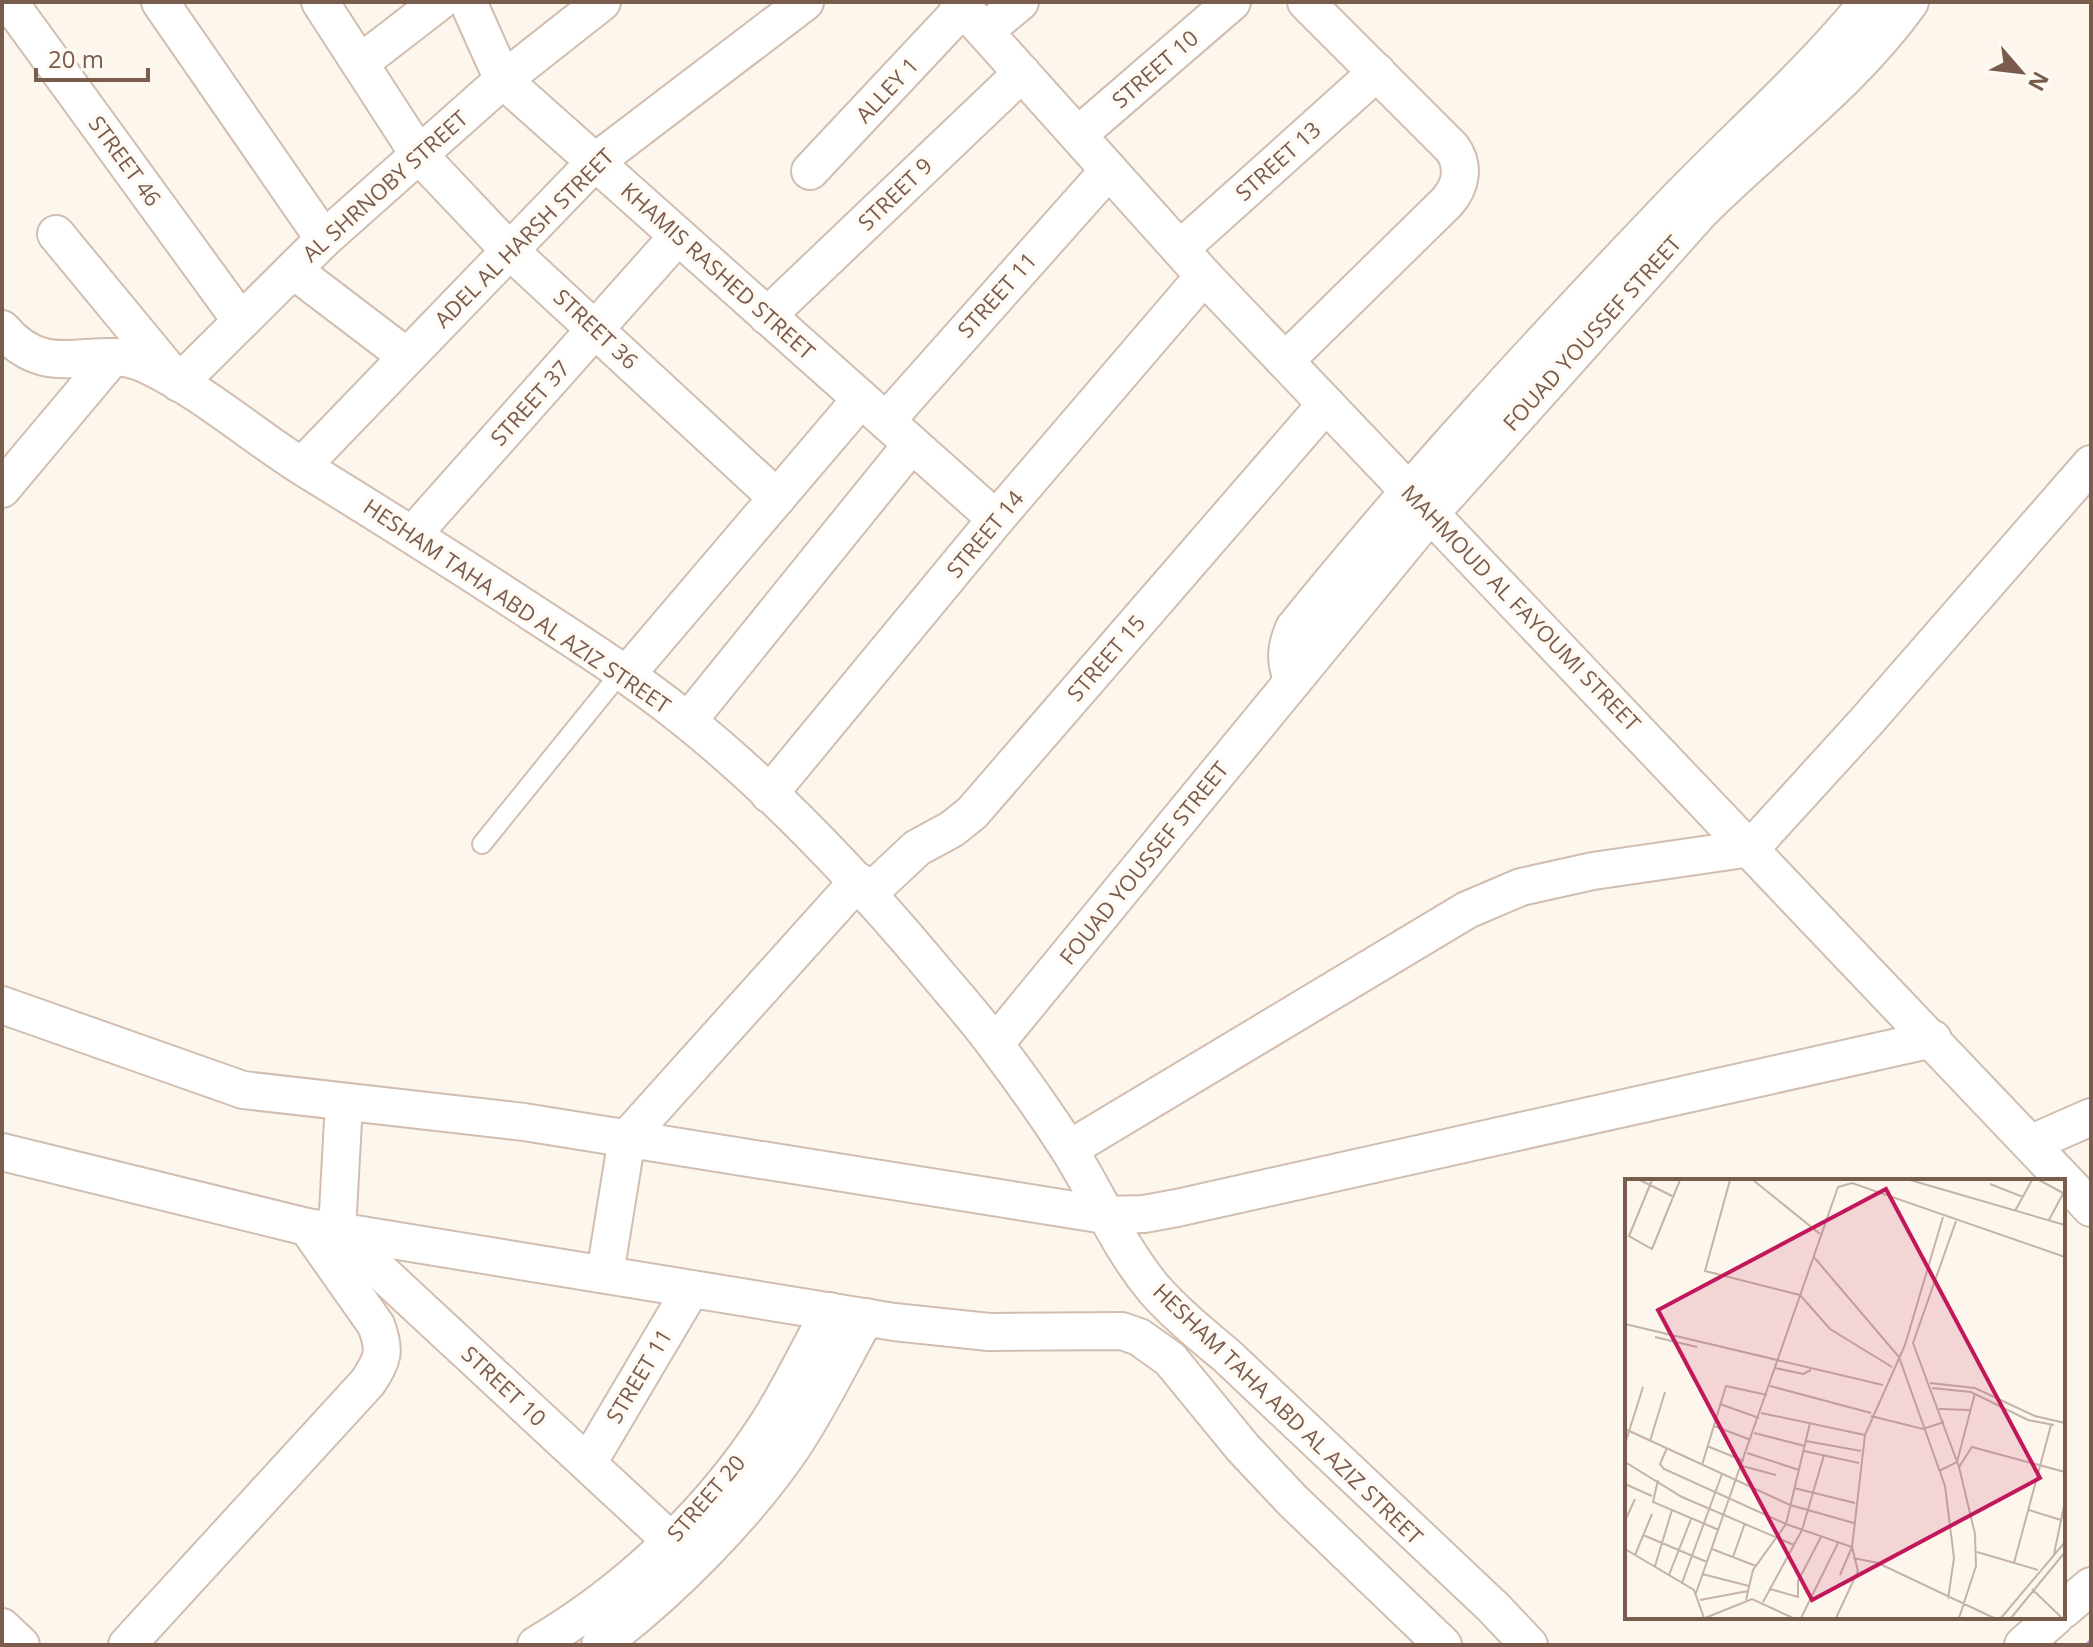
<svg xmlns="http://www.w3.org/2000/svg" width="2093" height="1647" viewBox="0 0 2093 1647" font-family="'Open Sans',sans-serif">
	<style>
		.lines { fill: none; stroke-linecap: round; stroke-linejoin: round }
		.service-casing { stroke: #d1beb0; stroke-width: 22 }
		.minor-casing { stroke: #d1beb0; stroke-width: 40 }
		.service { stroke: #fff; stroke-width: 18 }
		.minor { stroke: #fff; stroke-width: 36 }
		.rail { stroke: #b9a8c9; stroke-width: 6; stroke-dasharray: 12 8; stroke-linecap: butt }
		.labels { text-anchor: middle; stroke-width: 7; stroke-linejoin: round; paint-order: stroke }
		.street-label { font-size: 22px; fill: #7a5c4d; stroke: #fffaf3 }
		.inset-road { fill: none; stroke: #c5b3a7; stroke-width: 2 }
		.view { fill: #c2185b; fill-opacity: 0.15; stroke: #c2185b; stroke-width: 4 }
		.inset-edge { fill: none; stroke: #7a5c4d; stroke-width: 4 }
	</style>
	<rect width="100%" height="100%" fill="#fdf6ec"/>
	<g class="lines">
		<defs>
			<polyline id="service" points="482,844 622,671"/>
			<g id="minor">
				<polyline points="9,2 241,321"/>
				<polyline points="160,2 324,239"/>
				<polyline points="320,2 419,155 509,250 777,498"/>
				<polyline points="468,2 503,80 996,519"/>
				<polyline points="958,2 1204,276 2091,1208"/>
				<polyline points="985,31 1020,2"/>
				<polyline points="360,63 439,2"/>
				<polyline points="1078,135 1232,2"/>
				<polyline points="810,171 963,8"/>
				<polyline points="56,234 179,383 324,239 503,80 602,2"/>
				<polyline points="1180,249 1377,72"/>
				<polyline points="293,270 406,356"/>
				<polyline points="767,316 1022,73"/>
				<path d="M2,329C50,386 95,340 147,365C204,392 253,436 306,469C384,517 460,565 536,615C587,648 638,681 685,719C775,791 855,876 929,964C952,992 976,1018 997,1047C1022,1080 1046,1114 1068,1148C1098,1195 1118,1246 1154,1289C1176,1314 1202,1335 1227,1356L1493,1607L1529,1645"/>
				<path d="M1285,361L1447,202C1461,186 1465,166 1452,148L1306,2"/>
				<polyline points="886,421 1109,170"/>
				<polyline points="302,466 595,162 805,2"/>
				<polyline points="2,489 111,359"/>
				<polyline points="413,534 678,236"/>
				<polyline points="627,674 861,399"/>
				<path d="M1293,681C1284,662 1286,646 1294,628C1412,482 1540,343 1670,207C1736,138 1808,76 1868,2"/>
				<polyline points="688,721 912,444"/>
				<polyline points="769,794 996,519 1204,276"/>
				<polyline points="869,893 917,848 952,829 972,813 1326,404"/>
				<polyline points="2,1005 243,1090 524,1122 1105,1215 1144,1214 1177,1208 1933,1039"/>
				<path d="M995,1044L1431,513L1701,211C1771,141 1852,83 1910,2"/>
				<polyline points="344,1102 337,1231 670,1540"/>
				<polyline points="2032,1143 2091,1117"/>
				<polyline points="1069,1149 1467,910 1521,887 1593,871 1751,848 1865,723 2091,464"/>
				<polyline points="2,1152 307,1227 337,1231 894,1322 989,1332 1122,1331 1139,1337 1170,1359 1243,1448 1293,1501 1443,1645"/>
				<polyline points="605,1274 627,1138 858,881"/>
				<polyline points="588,1463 691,1289"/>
				<polyline points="2063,1610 2091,1586"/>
				<polyline points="2,1627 21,1645"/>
				<path d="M127,1645L368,1382C383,1359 386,1351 376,1325L307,1227"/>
				<path d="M536,1645C625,1593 708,1515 765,1428C789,1392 808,1350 830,1311"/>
				<path d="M600,1645C667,1595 743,1519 791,1449C819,1408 841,1361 866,1317"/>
				<polyline points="2023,1645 2055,1617"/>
			</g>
		</defs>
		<use href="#service" class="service-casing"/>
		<use href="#minor" class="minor-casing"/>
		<use href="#service" class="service"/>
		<use href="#minor" class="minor"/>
		<polyline class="rail" points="2088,1645 2091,1642"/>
	</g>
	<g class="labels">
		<g class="street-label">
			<text transform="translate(1155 69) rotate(-41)" y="8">STREET 10</text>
			<text transform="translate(887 90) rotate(-47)" y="8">ALLEY 1</text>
			<text transform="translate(125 161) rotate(54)" y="8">STREET 46</text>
			<text transform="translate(1278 161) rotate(-42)" y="8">STREET 13</text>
			<text transform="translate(385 186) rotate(-42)" y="8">AL SHRNOBY STREET</text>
			<text transform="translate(895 194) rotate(-44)" y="8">STREET 9</text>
			<text transform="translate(524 238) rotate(-45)" y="8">ADEL AL HARSH STREET</text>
			<text transform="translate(718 271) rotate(42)" y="8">KHAMIS RASHED STREET</text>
			<text transform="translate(997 295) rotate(-48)" y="8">STREET 11</text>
			<text transform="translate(596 329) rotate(43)" y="8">STREET 36</text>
			<text transform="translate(1592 333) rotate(-48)" y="8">FOUAD YOUSSEF STREET</text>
			<text transform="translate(530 403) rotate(-48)" y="8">STREET 37</text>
			<text transform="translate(985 534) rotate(-50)" y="8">STREET 14</text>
			<text transform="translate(517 606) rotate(34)" y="8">HESHAM TAHA ABD AL AZIZ STREET</text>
			<text transform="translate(1521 608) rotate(46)" y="8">MAHMOUD AL FAYOUMI STREET</text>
			<text transform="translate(1106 658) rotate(-49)" y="8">STREET 15</text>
			<text transform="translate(1144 863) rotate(-51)" y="8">FOUAD YOUSSEF STREET</text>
			<text transform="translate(639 1376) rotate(-59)" y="8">STREET 11</text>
			<text transform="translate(504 1386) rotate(43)" y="8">STREET 10</text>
			<text transform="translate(1288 1414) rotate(44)" y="8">HESHAM TAHA ABD AL AZIZ STREET</text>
			<text transform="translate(706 1498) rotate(-49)" y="8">STREET 20</text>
		</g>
	</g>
	<g transform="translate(1625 1179)">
		<rect width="440" height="440" fill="#fdf6ec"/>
		<path class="inset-road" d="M15,1L49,18M27,1L4,57L27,70L55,1M105,1L80,92L175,116L205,150L267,188M128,1L195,55M285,1L440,46M414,1L438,14M365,5L398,18M390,32L407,1M424,41L440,11M331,42L288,164L334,288L350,355L351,387L334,439M188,77L274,178L320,307L329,379L323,420M0,145L258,206M30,158L72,168M150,189L178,195L186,191M305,204L350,209L410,237L440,244M145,207L246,234M307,209L346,213L403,241L429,246M95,225L134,239M314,230L346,231M136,234L240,256M246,237L298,250L319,243M89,247L126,261M0,250L165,326L229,344M129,254L180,267M25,262L40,213M181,262L236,272M0,265L18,208M82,267L119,282M42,269L35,285L39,290L161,345L227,368L215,396M179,272L234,284M122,274L174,291M0,283L57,318L169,366M77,286L101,207L142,216M117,287L151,296M334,288L347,268L440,293M314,292L332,283L350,214M33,301L28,323L94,351M0,305L27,317M169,309L230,324M404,331L436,341M0,342L10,320M18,356L82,383M0,370L69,411L79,439M87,370L131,387M352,373L413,391M429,375L440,322M10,376L27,335M108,378L120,344M228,379L253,384L369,439M389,384L426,246M30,387L47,331M77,395L124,407M44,396L66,340M57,404L97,295M145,410L173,418V402L196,358M407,410L437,439M71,414L213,8L227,4L440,78M75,421L123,412M121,421L128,391L161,345L185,244M138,423L177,351L199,276M80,439L127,420L168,439M176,439L213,364M211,439L233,392L227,368L240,256L280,166L318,38M376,439L440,363M386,439L440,373"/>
		<path class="view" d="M261,10L415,299L187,421L33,131Z"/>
		<rect width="440" height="440" class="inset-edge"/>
	</g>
	<rect width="2093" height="1647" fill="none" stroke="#7a5c4d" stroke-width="8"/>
	<g transform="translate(2021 72) rotate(118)" stroke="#fffaf3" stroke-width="6" paint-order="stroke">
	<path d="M0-6L14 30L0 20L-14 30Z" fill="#7a5c4d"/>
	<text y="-12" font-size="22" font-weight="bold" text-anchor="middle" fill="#7a5c4d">N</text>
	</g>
	<path d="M36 68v12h112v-12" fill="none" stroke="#7a5c4d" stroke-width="4"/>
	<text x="48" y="68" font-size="24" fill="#7a5c4d" stroke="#fffaf3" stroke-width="6" paint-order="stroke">20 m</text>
</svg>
